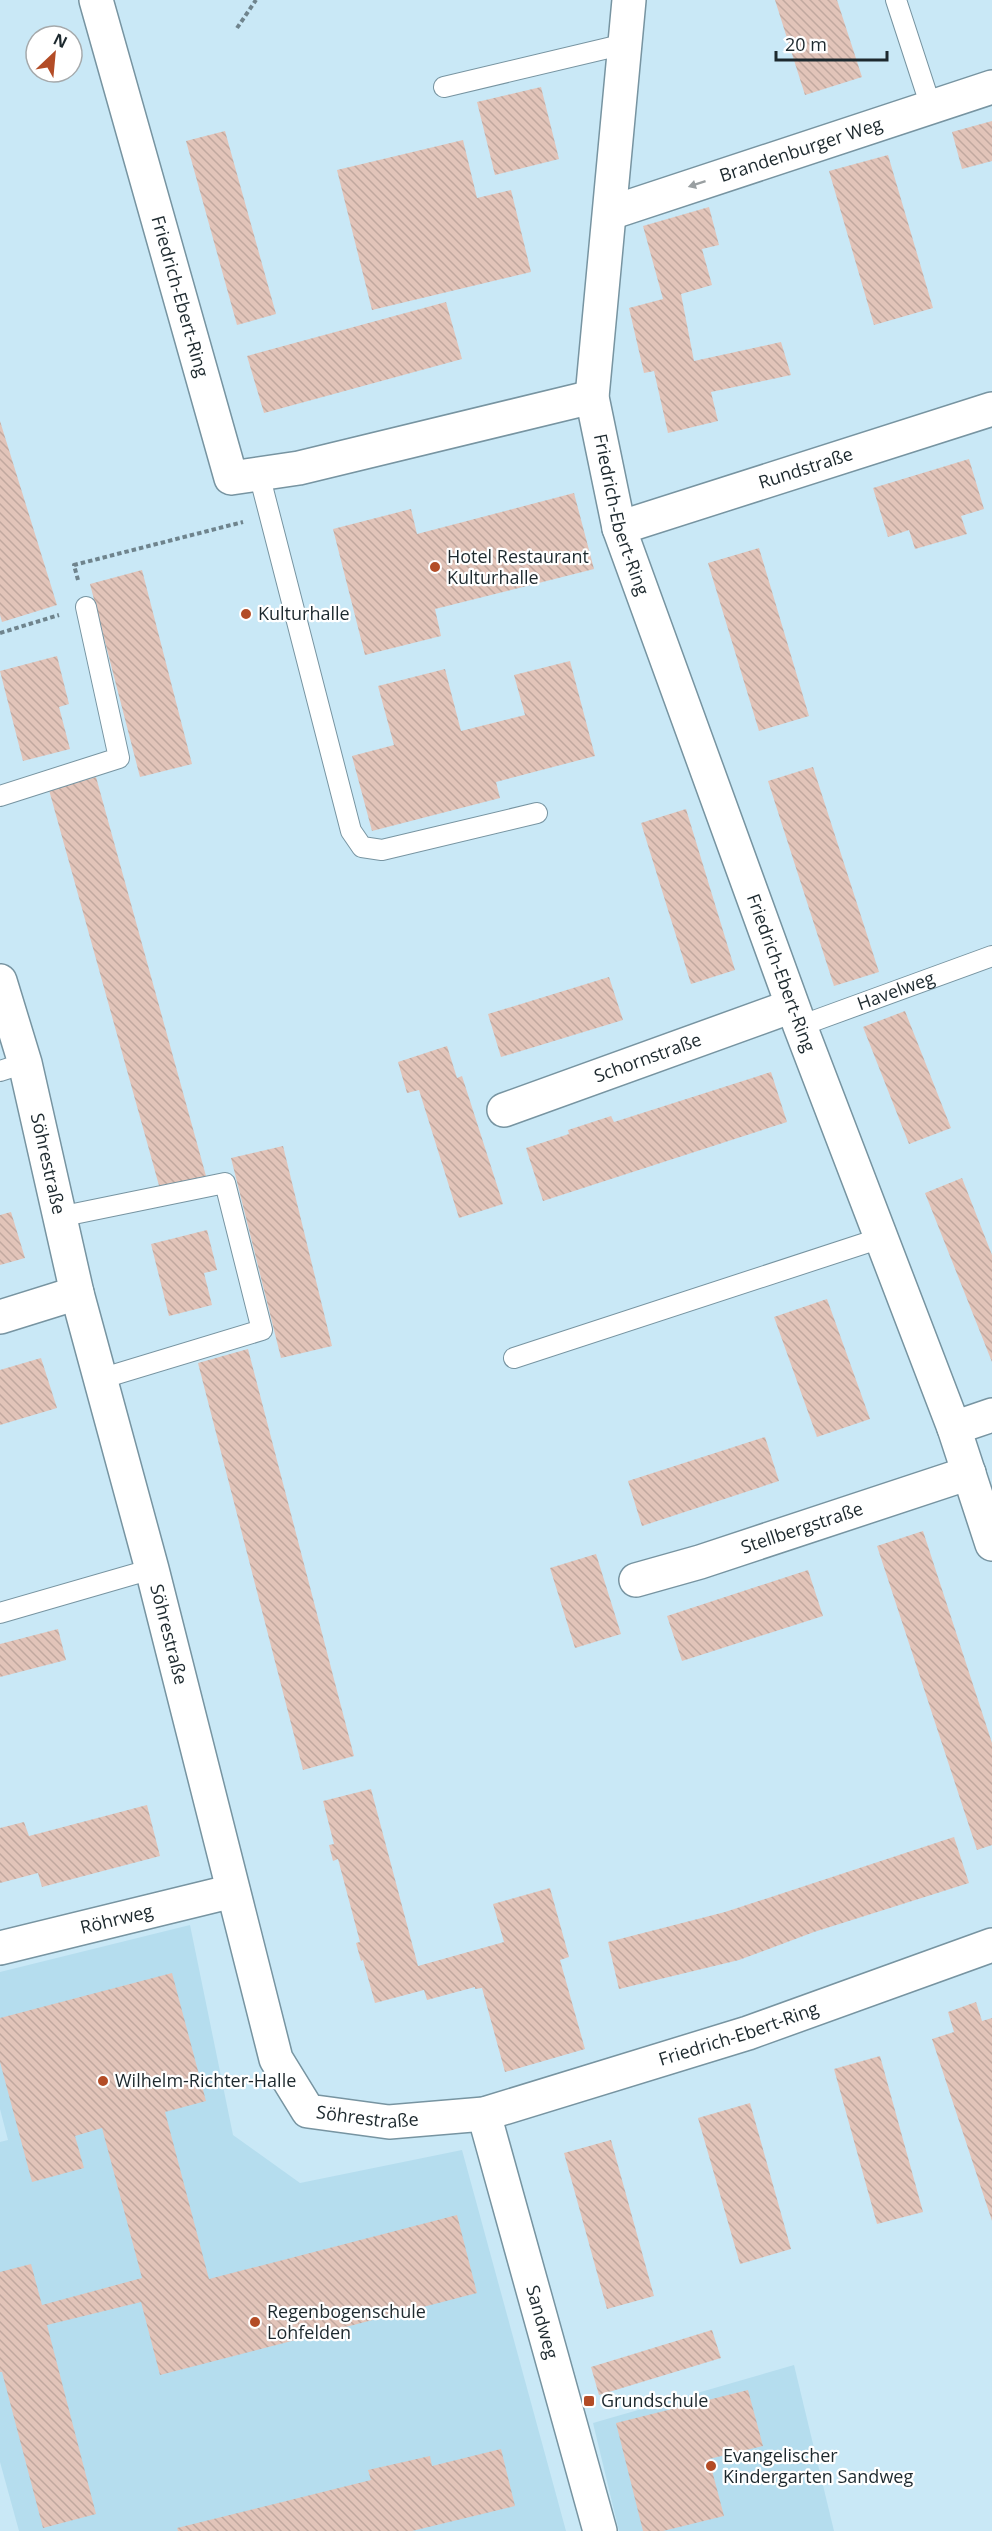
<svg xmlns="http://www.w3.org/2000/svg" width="992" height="2531" viewBox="0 0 992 2531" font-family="'Open Sans',sans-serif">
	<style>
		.built { fill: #b5ddee }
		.building { fill: url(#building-back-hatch) }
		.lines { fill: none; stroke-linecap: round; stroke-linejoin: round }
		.service-casing { stroke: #7794a1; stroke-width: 22 }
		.minor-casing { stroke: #7794a1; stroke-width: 36 }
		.path { stroke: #6f848d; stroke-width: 4; stroke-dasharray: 4.5 3; stroke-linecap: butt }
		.service { stroke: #fff; stroke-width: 20 }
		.minor { stroke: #fff; stroke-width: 33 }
		.oneway { fill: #999fa1 }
		.poi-dot { fill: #b34c26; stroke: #fff; stroke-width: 2 }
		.labels { text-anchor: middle; stroke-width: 4.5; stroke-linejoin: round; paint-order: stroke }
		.street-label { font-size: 18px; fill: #1d292e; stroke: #fff }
		.poi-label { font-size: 18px; fill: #1d292e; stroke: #fff; text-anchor: start }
	</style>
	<defs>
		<pattern id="building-back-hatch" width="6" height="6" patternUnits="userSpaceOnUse" patternTransform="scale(1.5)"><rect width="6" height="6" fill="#e2c4b9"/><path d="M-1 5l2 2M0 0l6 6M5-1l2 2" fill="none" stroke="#c1a89f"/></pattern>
	</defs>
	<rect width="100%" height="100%" fill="#c9e8f6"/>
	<g class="built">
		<polygon points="190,1925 233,2135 300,2183 462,2150 566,2531 19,2531 0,2462 0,2142 8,2140 0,2109 0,1972"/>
		<polygon points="794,2365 834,2531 619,2531 593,2423"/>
	</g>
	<g class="building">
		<polygon points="775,0 837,0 862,77 805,95"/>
		<polygon points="541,87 559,159 495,175 477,102"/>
		<polygon points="992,121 992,161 962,169 952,132"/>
		<polygon points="225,131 276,314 237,325 186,141"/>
		<polygon points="463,140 477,198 511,190 531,272 372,310 337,170"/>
		<polygon points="888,155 933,308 874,325 829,171"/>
		<polygon points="709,207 719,245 702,249 712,285 681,294 694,361 781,342 791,375 711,392 718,421 668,433 654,371 644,373 629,308 663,299 643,226"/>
		<polygon points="446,302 462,359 264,413 247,356"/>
		<polygon points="0,421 57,605 2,622 0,615"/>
		<polygon points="969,459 984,509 961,516 967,534 915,549 909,530 888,537 873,488"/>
		<polygon points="574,493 594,569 435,609 441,636 365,655 333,529 411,509 417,534"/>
		<polygon points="759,548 809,716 759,731 708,563"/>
		<polygon points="142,570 192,764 140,777 90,584"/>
		<polygon points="57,656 69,704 59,707 70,749 23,761 0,671"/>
		<polygon points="570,661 595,756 496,782 500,798 372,831 352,756 394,745 378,686 445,669 461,731 525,715 514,675"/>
		<polygon points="813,767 879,972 834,986 768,781"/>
		<polygon points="96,777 206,1176 160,1189 49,790"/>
		<polygon points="686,809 735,970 691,984 641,823"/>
		<polygon points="609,977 623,1020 501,1057 488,1014"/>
		<polygon points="905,1011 951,1128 909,1144 863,1027"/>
		<polygon points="447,1046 457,1078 462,1076 503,1204 459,1218 419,1090 407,1093 398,1062"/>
		<polygon points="771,1072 787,1122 543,1201 526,1148 569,1134 568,1130 611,1116 614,1122"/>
		<polygon points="283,1146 332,1346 281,1358 231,1158"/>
		<polygon points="962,1178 992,1255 992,1362 925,1193"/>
		<polygon points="11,1212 25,1258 0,1265 0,1215"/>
		<polygon points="207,1230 217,1270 204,1273 212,1305 169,1316 151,1244"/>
		<polygon points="827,1299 870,1419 817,1437 774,1317"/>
		<polygon points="248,1349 354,1756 303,1770 198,1363"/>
		<polygon points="41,1358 57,1408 0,1425 0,1370"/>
		<polygon points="765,1437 779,1481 642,1526 628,1481"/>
		<polygon points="923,1531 992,1743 992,1845 977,1850 877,1546"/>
		<polygon points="596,1554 621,1634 575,1648 550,1568"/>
		<polygon points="808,1570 823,1616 682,1661 667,1616"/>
		<polygon points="58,1629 66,1660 0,1677 0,1644"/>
		<polygon points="371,1789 418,1966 504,1942 493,1904 550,1888 569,1957 560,1960 585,2049 505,2072 482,1988 475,1989 475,1987 427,2000 424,1990 375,2003 363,1960 361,1961 356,1943 360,1942 338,1859 333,1861 329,1845 334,1844 323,1801"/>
		<polygon points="147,1805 160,1856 42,1887 38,1873 0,1883 0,1828 24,1822 29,1836"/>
		<polygon points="954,1837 969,1883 814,1932 739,1960 619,1989 608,1942 725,1912"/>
		<polygon points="172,1973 206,2101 165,2112 209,2279 457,2215 477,2293 160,2375 141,2302 47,2325 96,2514 43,2528 2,2372 0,2372 0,2272 31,2264 42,2305 142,2278 102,2128 75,2136 84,2168 32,2182 0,2062 0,2018"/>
		<polygon points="976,2002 982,2021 992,2018 992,2221 932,2039 954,2032 948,2012"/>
		<polygon points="880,2056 923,2212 877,2224 834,2069"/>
		<polygon points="750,2103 791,2249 740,2264 698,2118"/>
		<polygon points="611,2140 654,2296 607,2309 564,2153"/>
		<polygon points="712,2330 721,2358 599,2395 591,2367"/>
		<polygon points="748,2390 763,2446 709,2459 724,2516 663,2531 643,2531 616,2423"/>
		<polygon points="501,2449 515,2506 412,2531 178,2531 177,2528 371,2480 368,2470 430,2456 432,2466"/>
	</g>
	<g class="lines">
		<defs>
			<g id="service">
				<polyline points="896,0 931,107"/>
				<polyline points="444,87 625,44"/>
				<polyline points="259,474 351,831 362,847 382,850 537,813"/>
				<polyline points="0,796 119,758 86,607"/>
				<path id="s1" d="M800,1026L992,956"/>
				<polyline points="0,1071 25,1063"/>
				<polyline points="59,1217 225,1183 262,1330 100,1379"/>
				<polyline points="514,1358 881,1238"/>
				<polyline points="0,1613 152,1569"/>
			</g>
			<g id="minor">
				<path id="s2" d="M96,0L231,478L299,468L592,397"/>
				<path id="s3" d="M629,0L592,397L619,528L800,1026L954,1428L992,1544"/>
				<path id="s4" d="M610,213L992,87"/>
				<path id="s5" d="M619,528L992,409"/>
				<path id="s6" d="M0,981L25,1063L77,1293L152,1569L276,2059L308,2111L389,2122L484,2114L748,2033L992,1945"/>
				<path id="s7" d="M504,1110L792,1006"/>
				<polyline points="0,1317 77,1293"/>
				<polyline points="954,1428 992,1415"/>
				<path id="s8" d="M636,1580L700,1562L969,1473"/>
				<path id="s9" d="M0,1948L233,1891"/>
				<path id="s10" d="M484,2114L600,2531"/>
			</g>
		</defs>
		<use href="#service" class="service-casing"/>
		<use href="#minor" class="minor-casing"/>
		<g class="path">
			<polyline points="237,28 256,0"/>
			<polyline points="78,580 74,565 243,522"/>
			<polyline points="0,633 59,615"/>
		</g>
		<use href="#service" class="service"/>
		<use href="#minor" class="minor"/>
	</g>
	<defs><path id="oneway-solid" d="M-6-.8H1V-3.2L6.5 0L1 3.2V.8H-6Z" transform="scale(1.5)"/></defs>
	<use class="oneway" href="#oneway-solid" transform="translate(697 184) rotate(162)"/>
	<g class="poi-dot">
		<circle cx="435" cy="567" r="6"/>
		<circle cx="246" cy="614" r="6"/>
		<circle cx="103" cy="2081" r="6"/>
		<circle cx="255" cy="2322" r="6"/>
		<rect x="583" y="2395" width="12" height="12" rx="3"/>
		<circle cx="711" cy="2466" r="6"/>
	</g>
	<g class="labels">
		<g class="street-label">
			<text dy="6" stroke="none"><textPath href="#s4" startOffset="201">Brandenburger Weg</textPath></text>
			<text dy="6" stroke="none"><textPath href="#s2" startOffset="308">Friedrich-Ebert-Ring</textPath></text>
			<text dy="6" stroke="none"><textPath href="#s5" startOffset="196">Rundstraße</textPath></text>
			<text dy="6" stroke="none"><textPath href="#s3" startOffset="520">Friedrich-Ebert-Ring</textPath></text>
			<text dy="6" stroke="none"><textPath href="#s3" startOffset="1006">Friedrich-Ebert-Ring</textPath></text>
			<text dy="6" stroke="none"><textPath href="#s1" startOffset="102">Havelweg</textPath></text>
			<text dy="6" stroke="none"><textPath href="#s7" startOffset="153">Schornstraße</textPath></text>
			<text dy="6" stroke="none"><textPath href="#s6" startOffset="189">Söhrestraße</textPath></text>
			<text dy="6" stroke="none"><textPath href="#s8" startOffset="174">Stellbergstraße</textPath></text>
			<text dy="6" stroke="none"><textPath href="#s6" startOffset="675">Söhrestraße</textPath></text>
			<text dy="6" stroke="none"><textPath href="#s9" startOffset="120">Röhrweg</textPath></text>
			<text dy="6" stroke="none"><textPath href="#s6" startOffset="1618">Friedrich-Ebert-Ring</textPath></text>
			<text dy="6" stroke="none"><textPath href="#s6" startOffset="1234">Söhrestraße</textPath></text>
			<text dy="6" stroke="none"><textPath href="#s10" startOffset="216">Sandweg</textPath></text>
		</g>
		<g class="poi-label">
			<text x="447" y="563">Hotel Restaurant<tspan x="447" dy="21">Kulturhalle</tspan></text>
			<text x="258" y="620">Kulturhalle</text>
			<text x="115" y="2087">Wilhelm-Richter-Halle</text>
			<text x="267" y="2318">Regenbogenschule<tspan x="267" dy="21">Lohfelden</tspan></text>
			<text x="601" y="2407">Grundschule</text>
			<text x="723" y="2462">Evangelischer<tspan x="723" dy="21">Kindergarten Sandweg</tspan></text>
		</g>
	</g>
	<g transform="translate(54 54) rotate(26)"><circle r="28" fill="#ffffff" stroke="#a5a9ab" stroke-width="1.5"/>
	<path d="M0-4.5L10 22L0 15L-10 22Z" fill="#b34c26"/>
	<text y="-9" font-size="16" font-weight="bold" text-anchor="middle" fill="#1d292e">N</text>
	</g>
	<path d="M776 51v9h111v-9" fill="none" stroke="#1d292e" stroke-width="3"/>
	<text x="785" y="51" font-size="18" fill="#1d292e" stroke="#ffffff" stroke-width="4.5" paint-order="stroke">20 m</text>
</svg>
